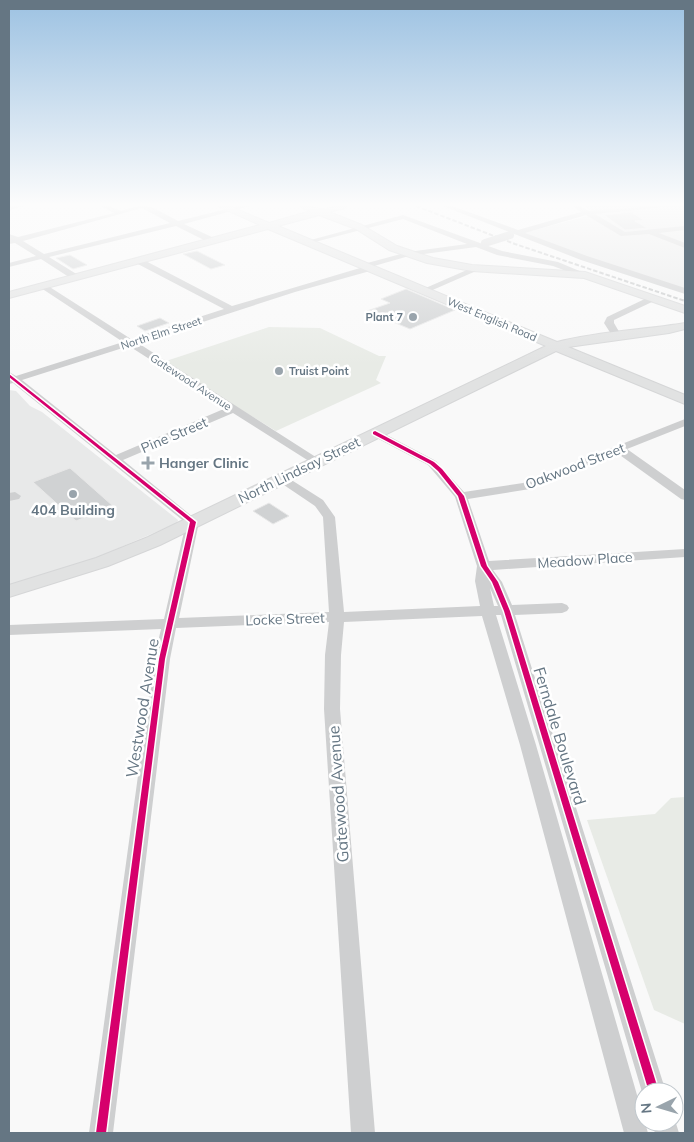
<svg xmlns="http://www.w3.org/2000/svg" width="694" height="1142" viewBox="0 0 694 1142" font-family="Mulish,sans-serif">
	<style>
		.built { fill: #e8e9e9 }
		.green { fill: #e8ebe6 }
		.building { fill: #d0d2d3; stroke: #e8e8e8 }
		.lines { fill: none; stroke-linecap: round; stroke-linejoin: round }
		.major-casing { stroke: #d5d6d7; stroke-width: 2 }
		.minor { fill: #cecfd0; fill-rule: evenodd }
		.major { fill: #e1e2e2; fill-rule: evenodd }
		.rail { stroke: #c3c5c6; stroke-width: 2; stroke-dasharray: 4.5 2; stroke-linecap: butt }
		.minor-bridge { stroke: #cecfd0; stroke-width: 8 }
		.cycleway-casing { stroke: #fff; stroke-width: 3 }
		.cycleway { fill: #d6006c; fill-rule: evenodd }
		.poi-dot { fill: #99a4ac; stroke: #fff; stroke-width: 2 }
		.labels { text-anchor: middle; stroke-width: 5; stroke-linejoin: round; paint-order: stroke }
		.far-poi-label { font-size: 11px; font-weight: bold; fill: #657683; stroke: #fff; text-anchor: end }
		.far-street-label { font-size: 11px; fill: #657683; stroke: #fff }
		.street-label { font-size: 14px; fill: #657683; stroke: #fff }
		.poi-label { font-size: 14px; font-weight: bold; fill: #657683; stroke: #fff; text-anchor: start }
		.near-street-label { font-size: 16px; fill: #657683; stroke: #fff }
	</style>
	<rect width="100%" height="100%" fill="#f9f9f9"/>
	<g class="built">
		<polygon points="584,206 685,206 685,289 629,272 520,234 595,214"/>
		<polygon points="9,390 16,391 30,406 42,412 178,520 177,523 93,559 9,585"/>
	</g>
	<g class="green">
		<polygon points="269,327 320,328 379,356 386,356 376,380 381,383 276,431 163,362"/>
		<polygon points="685,797 685,1024 654,1010 587,820 655,814 671,798"/>
	</g>
	<g class="building">
		<polygon points="631,212 644,220 635,221 647,228 625,230 604,215"/>
		<polygon points="197,251 225,265 211,269 183,254"/>
		<polygon points="70,255 87,265 73,269 56,258"/>
		<polygon points="406,289 455,310 410,329 367,311 390,303 381,299"/>
		<polygon points="160,318 169,323 145,331 137,326"/>
		<polygon points="70,468 113,506 76,521 33,482"/>
		<polygon points="269,503 289,516 273,524 253,511"/>
	</g>
	<g class="lines">
		<defs>
			<path id="major" d="M218,206H229L269,223L311,211L302,208L301,206C308,206 315,209 321,209C328,209 337,206 346,206L345,208L329,212L362,225L397,246L433,258L472,265L585,272L685,306V313L584,278L472,271L427,263L389,250L356,229L319,215L278,226L557,342C599,331 643,330 685,323V329L669,333L568,347L685,395V404L556,351L160,545L108,566L9,597V585L96,558L148,537L546,346L268,229L9,298V292L260,225Z"/>
		</defs>
		<use href="#major" class="major-casing"/>
		<g class="minor">
			<polygon points="9,206 24,206 9,210"/>
			<path d="M101,206H109L121,211C149,201 153,208 178,221L239,206H250L184,224L214,238V242H208L176,226L49,257L78,275V279H72L41,259L9,267V263L36,256L15,243L9,244V234L18,237L114,213ZM142,208L170,223L44,254L23,241Z"/>
			<polygon points="443,206 452,206 518,230 581,212 573,206 580,206 589,211 660,206 657,208 595,214 625,232 685,226 685,230 659,233 685,243 685,248 649,234 621,236 586,215 525,233 587,256 685,288 685,294 581,260"/>
			<path d="M403,215L502,251L558,262L589,275L582,277L553,266L497,255L476,247L409,256L374,266L370,271L295,292L138,343L322,461L320,463H312L233,413L123,460L199,522L179,618L329,612L323,517L315,506L278,481L276,478L282,474L323,500L335,517L344,612L480,606L475,581L477,566L455,497L428,465L371,435L369,433L371,431H379L436,461L464,492L523,483L685,419V426L627,449L685,490V500L681,499L617,453L530,489L468,499L489,561L685,549V557L493,570L502,582L512,605L562,603L567,605L569,608L567,611L562,613L515,615L666,1092H644V1096L642,1092L501,615H496L536,745L648,1133H624L520,745L482,616L344,622L341,655L340,709L375,1133H351L324,709L325,655L329,622L176,628L170,659L113,1133H89L154,659L161,629L9,635V625L164,619L186,523L13,383L9,384V372L16,376L123,342L38,286L45,284L131,339L224,309L134,262V258H140L232,306L360,268V265L408,252L467,244L403,219L311,243L307,241ZM129,346L226,408L116,455L22,380ZM490,588L498,606H494Z"/>
			<polygon points="476,266 483,268 428,292 421,290"/>
			<polygon points="651,296 655,299 654,301 614,320 614,323 621,335 619,337 613,337 604,323 607,317"/>
			<polygon points="15,492 21,496 19,499 9,501 9,493"/>
			<polygon points="674,1117 679,1133 655,1133 652,1122 674,1122"/>
		</g>
		<use href="#major" class="major"/>
		<polyline class="rail" points="416,206 515,244 685,301"/>
		<polyline class="minor-bridge" points="485,243 510,235"/>
		<defs>
			<g id="cycleway">
				<polygon points="9,374 196,522 165,659 106,1133 96,1133 159,659 190,522 9,377"/>
				<polygon points="375,431 434,462 442,469 464,496 487,566 498,582 510,611 659,1092 649,1092 504,611 492,582 481,566 458,496 438,471 430,464 373,434 373,432"/>
			</g>
		</defs>
		<use href="#cycleway" class="cycleway-casing"/>
		<use href="#cycleway" class="cycleway"/>
	</g>
	<linearGradient id="sky" x2="0" y2="1"><stop stop-color="#9dc2e2"/><stop offset="0.56" stop-color="#fcfcfc"/><stop offset="1" stop-color="#fcfcfc" stop-opacity="0"/></linearGradient>
	<rect width="694" height="365" fill="url(#sky)"/>
	<g class="poi-dot">
		<circle cx="413" cy="317" r="5"/>
		<circle cx="279" cy="371" r="5"/>
		<path d="M145.5 455.5h5v5h5v5h-5v5h-5v-5h-5v-5h5z"/>
		<circle cx="73" cy="494" r="5"/>
	</g>
	<g class="labels">
		<g class="far-poi-label">
			<text x="403" y="321">Plant 7</text>
			<text x="289" y="375" text-anchor="start">Truist Point</text>
		</g>
		<g class="far-street-label">
			<text transform="translate(492 319) rotate(23)" y="4">West English Road</text>
			<text transform="translate(161 333) rotate(-18)" y="4">North Elm Street</text>
			<text transform="translate(191 382) rotate(33)" y="4">Gatewood Avenue</text>
		</g>
		<g class="street-label">
			<text transform="translate(174 435) rotate(-23)" y="5">Pine Street</text>
			<text transform="translate(575 466) rotate(-21)" y="5">Oakwood Street</text>
			<text transform="translate(299 470) rotate(-26)" y="5">North Lindsay Street</text>
			<text transform="translate(585 560) rotate(-4)" y="5">Meadow Place</text>
			<text transform="translate(285 619) rotate(-2)" y="5">Locke Street</text>
		</g>
		<g class="poi-label">
			<text x="159" y="468">Hanger Clinic</text>
			<text x="73" y="515" text-anchor="middle">404 Building</text>
		</g>
		<g class="near-street-label">
			<text transform="translate(142 708) rotate(-81)" y="6">Westwood Avenue</text>
			<text transform="translate(560 736) rotate(73)" y="6">Ferndale Boulevard</text>
			<text transform="translate(338 794) rotate(-94)" y="6">Gatewood Avenue</text>
		</g>
	</g>
	<rect width="694" height="1142" fill="none" stroke="#657683" stroke-width="20"/>
	<g transform="translate(659 1107) rotate(265)"><circle r="24" fill="#ffffff" stroke="#c1c8cd"/>
	<path d="M0-4L9 19L0 12L-9 19Z" fill="#99a4ac"/>
	<text y="-8" font-size="14" font-weight="bold" text-anchor="middle" fill="#657683">N</text>
	</g>
</svg>
